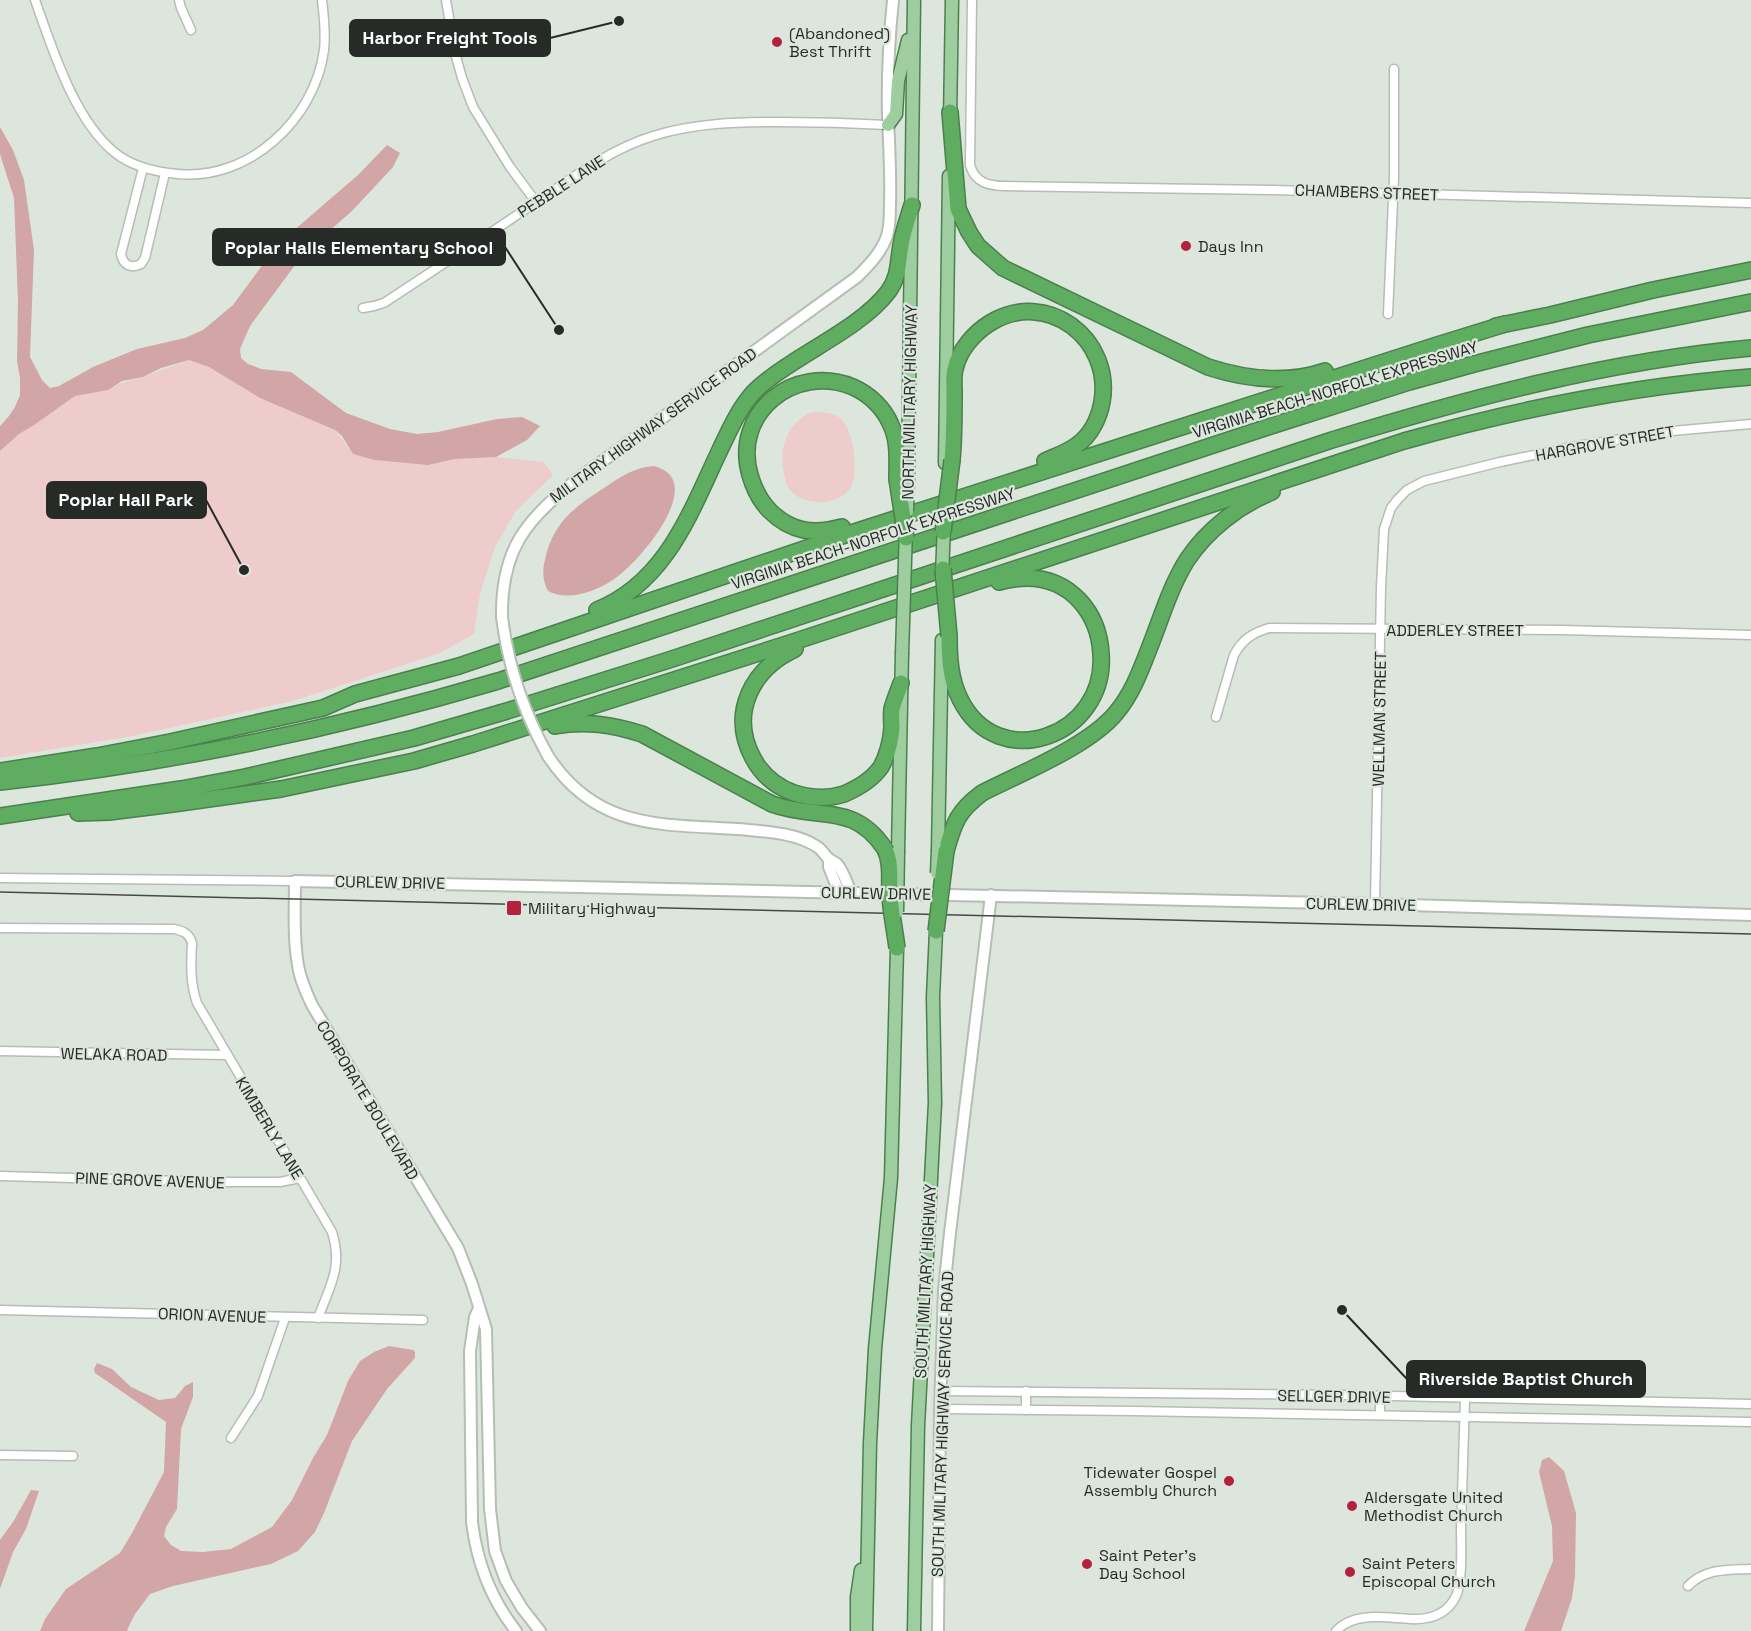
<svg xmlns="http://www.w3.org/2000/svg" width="1751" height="1631" viewBox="0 0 1751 1631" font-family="'Space Grotesk',sans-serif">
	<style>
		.green { fill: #ecc }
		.water { fill: #d2a5a6 }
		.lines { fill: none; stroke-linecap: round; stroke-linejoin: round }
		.minor-casing { stroke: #b5bdb4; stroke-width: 11 }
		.tertiary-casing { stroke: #b5bdb4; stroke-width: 14 }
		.primary-casing { stroke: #4b804d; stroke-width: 15 }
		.motorway-casing { stroke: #4b804d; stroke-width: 18 }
		.minor { stroke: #fff; stroke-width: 8 }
		.tertiary { stroke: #fff; stroke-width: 10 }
		.primary { stroke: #9ecea0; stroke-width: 12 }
		.motorway { stroke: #5ead61; stroke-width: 15 }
		.tram { stroke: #454945; stroke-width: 1.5 }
		.tertiary-bridge-casing { stroke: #b5bdb4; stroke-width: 14; stroke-linecap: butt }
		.primary-bridge-casing { stroke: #4b804d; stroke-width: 15; stroke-linecap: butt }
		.motorway-bridge-casing { stroke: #4b804d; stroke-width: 18; stroke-linecap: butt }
		.tertiary-bridge { stroke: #fff; stroke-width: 10 }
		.primary-bridge { stroke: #9ecea0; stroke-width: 12 }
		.motorway-bridge { stroke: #5ead61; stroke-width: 15 }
		.poi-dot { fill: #b3213c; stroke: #dde6dd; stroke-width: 2 }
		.labels { text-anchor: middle; stroke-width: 4.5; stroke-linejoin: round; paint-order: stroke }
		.poi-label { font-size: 16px; fill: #272b27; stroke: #dde6dd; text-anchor: start }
		.street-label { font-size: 16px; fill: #272b27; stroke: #dde6dd }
		.leader { fill: none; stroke: #272b27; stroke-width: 2 }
		.callout-dot { fill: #272b27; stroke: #dde6dd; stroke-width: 2 }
		.callout { fill: #272b27; stroke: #272b27; stroke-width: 2 }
		.callout-label { font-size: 18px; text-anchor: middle; font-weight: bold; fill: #fff }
	</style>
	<rect width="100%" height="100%" fill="#dde6dd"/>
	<g class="green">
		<polygon points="189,360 209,367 260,398 335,430 353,454 374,460 428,465 455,459 496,457 544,462 553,475 516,511 495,547 480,594 474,634 440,653 293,701 133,736 0,758 0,451 19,434 75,396 108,390 118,384 143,377"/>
		<path d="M812,412C821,412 831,412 839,417C854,428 859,471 851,487C840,506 808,506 793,493C787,488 785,480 784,473C778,448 788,422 812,412Z"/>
	</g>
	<g class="water">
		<polygon points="0,127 13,150 24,180 34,250 30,357 42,380 50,388 59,386 93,367 137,349 185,338 203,330 233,305 278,244 358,175 387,145 400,153 393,167 352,211 304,253 250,326 240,349 241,358 248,364 261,369 291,372 346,413 390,429 417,434 438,432 497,419 522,417 540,426 527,440 496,457 455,459 428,465 374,460 353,454 342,436 335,430 260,398 209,367 189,360 161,368 143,377 122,381 108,390 75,396 34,425 19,434 0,451 0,426 9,416 15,407 20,395 20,378 17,361 18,301 14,198 0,154"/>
		<path d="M654,466C710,480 638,564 614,579C597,591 568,602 548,591C543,582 542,571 545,560C552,524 574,507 604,488C620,477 635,467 654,466Z"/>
		<polygon points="389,1346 413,1350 415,1352 415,1358 387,1389 352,1441 324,1513 315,1532 298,1551 271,1564 173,1586 150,1594 135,1614 127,1630 128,1631 40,1631 45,1619 66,1589 120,1553 132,1533 164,1472 166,1422 95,1373 94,1369 97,1363 112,1369 131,1387 159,1400 175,1398 185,1386 193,1382 193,1397 181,1429 177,1509 166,1527 164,1536 171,1545 181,1551 203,1552 231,1549 272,1527 292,1500 313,1458 327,1435 348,1381 360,1361 374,1352"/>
		<polygon points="1549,1457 1564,1471 1576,1513 1575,1576 1572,1598 1561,1631 1524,1631 1553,1561 1552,1526 1539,1472 1542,1460"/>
		<polygon points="31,1490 39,1491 26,1529 13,1552 0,1589 0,1540 13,1522"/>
	</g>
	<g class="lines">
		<defs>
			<g id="minor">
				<path d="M35,0C52,48 74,119 114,152C132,167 155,172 178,174C249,181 315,119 324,50C326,33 324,17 322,0"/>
				<polyline points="179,0 181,8 191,30"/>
				<polyline points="446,0 455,53 462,78 473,107 510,167 536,202"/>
				<path d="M972,0L970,165C975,183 989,186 1006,186L1273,190L1751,203"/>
				<path d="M143,168L121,254C123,265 131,269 141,264L145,258L165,173"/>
				<path d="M363,308L374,306L384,303C434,270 483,238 532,205C571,179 608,150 653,136C694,123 737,122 779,122C816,122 852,123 888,125"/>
				<polyline points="1388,314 1394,178 1394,69"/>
				<path d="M1216,717L1234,655C1242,640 1252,633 1269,628L1562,630L1751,635"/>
				<polyline points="0,878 295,881"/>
				<polyline points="1375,904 1381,587 1384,529 1391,508 1398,499 1407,490 1424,481 1500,462 1577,446 1672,431 1751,424"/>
				<path d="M0,928L174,929C183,931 189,933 192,943C191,964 190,983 197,1003L332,1232C343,1267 330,1286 318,1318"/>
				<polyline points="0,1051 227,1055"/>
				<polyline points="0,1176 219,1182 280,1182 300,1178"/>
				<polyline points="0,1310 423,1320"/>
				<polyline points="941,1391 1347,1395 1751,1404"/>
				<polyline points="1026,1391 1026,1410"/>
				<polyline points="940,1409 1134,1411 1751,1422"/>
				<polyline points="1380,1415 1380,1396"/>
				<polyline points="231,1438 258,1396 285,1318"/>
				<polyline points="0,1455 73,1456"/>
				<path d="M1688,1586C1706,1568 1727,1570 1751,1569"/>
				<path d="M1336,1631C1355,1611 1385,1618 1410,1619C1429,1620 1447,1615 1456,1596C1463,1581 1461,1546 1461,1528C1462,1485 1464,1442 1465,1399"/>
			</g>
			<g id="tertiary">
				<path d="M502,617C501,551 525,520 575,481L857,277C869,265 881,253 887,236C890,226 890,215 890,204C891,174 889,145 888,116C887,77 889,39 893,0"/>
				<path d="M548,756C599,834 668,823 749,830C771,832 797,834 816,846C822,849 824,855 829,859C831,861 835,862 837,864C843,870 847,884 851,892"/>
				<polyline points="829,859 829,867 839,892"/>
				<path d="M479,1308L475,1317L470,1351L472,1522C477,1563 490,1598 516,1631"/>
				<path d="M540,1631L522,1608L506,1581L495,1551L490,1509L486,1329L472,1284L458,1248L312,1005C306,992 300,979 298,965C293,938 295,908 295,881L1375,904L1751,915"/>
				<polyline points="938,1631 940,1409 944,1290 950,1233 991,895"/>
			</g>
			<g id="primary">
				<polyline points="950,120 952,0"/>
				<polyline points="888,125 896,114 898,81 908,40"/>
				<polyline points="945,463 949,176"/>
				<polyline points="908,476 914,0"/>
				<polyline points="938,850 942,640"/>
				<polyline points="898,851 902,654"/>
				<polyline points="857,1631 857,1597 861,1570"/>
				<polyline points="866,1631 870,1443 875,1349 891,1178 897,948"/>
				<polyline points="914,1631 918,1426 935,1103 933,997 936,931"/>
			</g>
			<g id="motorway">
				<path d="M950,112L958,209L969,232L978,246L1003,268L1208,367C1245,379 1287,384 1325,371"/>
				<polyline points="1496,326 1550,315 1653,290 1751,270"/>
				<path d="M952,460C954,438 954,415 954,392C954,385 953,376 955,369C959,350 974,333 990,323C1047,288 1113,339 1102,402C1099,418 1091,435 1077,445C1068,452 1056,456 1045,461"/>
				<path d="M842,527C814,535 791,532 770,511C760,501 754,489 750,475C732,413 794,363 853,387C869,394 884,408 891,425C899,442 897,461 897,479"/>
				<path d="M597,610C666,582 690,513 719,452C729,431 738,410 753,393C763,382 777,373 789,365C820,344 865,322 888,292C899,278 898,262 901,245C903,232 908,218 912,205"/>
				<path d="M949,636C949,657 950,679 960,699C998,776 1107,736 1101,654C1100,634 1093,615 1079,600C1057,577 1029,574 999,582"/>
				<path d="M795,649C752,669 729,713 753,758C762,775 777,787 794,793C810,798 828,799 844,794C858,788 872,780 881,767C887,756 891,740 892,728C892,722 891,715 892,709C894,701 898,692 901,683"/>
				<path d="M555,726C585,720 613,725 642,734L772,804C818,821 853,801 885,849"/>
				<polyline points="0,771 97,756 170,742 323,708 355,694 459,666 854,532 1434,346 1505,324"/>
				<path d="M0,782C169,764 335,729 498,681L1268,427L1409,382L1474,364L1588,335L1751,302"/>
				<path d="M78,813L109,812L173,804L281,789L414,761L473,744L787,644L1404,441C1518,409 1633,386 1751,377"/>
				<path d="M0,816L181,789L245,777L414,738L507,711L669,660L1332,440C1469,398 1608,361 1751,348"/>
				<path d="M946,851C954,822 958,811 982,793C1021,773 1089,746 1116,713C1132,694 1140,672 1149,649C1161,619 1170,587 1187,560C1207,530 1239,505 1272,492"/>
			</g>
		</defs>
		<use href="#minor" class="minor-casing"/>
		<use href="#tertiary" class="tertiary-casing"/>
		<use href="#primary" class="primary-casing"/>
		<use href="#motorway" class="motorway-casing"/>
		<use href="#minor" class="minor"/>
		<use href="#tertiary" class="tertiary"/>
		<use href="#primary" class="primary"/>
		<use href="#motorway" class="motorway"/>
		<polyline class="tram" points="0,892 1751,934"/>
		<defs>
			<path id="tertiary-bridge" d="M502,617C508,666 524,713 548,756"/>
			<g id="primary-bridge">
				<polyline points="907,511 908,476"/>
				<polyline points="942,576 944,524"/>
				<polyline points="902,654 906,529"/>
				<polyline points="937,873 938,850"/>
				<polyline points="897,912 898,851"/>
			</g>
			<g id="motorway-bridge">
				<polyline points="897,479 906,538"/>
				<polyline points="943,532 952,460"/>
				<polyline points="943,569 949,636"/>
				<path d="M885,849C892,863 889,881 890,896C891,913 895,931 897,948"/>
				<polyline points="936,931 946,851"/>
			</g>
		</defs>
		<use href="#tertiary-bridge" class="tertiary-bridge-casing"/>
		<use href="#primary-bridge" class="primary-bridge-casing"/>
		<use href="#motorway-bridge" class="motorway-bridge-casing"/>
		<use href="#tertiary-bridge" class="tertiary-bridge"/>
		<use href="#primary-bridge" class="primary-bridge"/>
		<use href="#motorway-bridge" class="motorway-bridge"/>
	</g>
	<g class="poi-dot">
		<circle cx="777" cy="42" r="6"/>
		<circle cx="1186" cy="246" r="6"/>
		<rect x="506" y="900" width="16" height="16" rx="3"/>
		<circle cx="1229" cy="1481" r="6"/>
		<circle cx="1352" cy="1506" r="6"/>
		<circle cx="1087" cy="1564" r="6"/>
		<circle cx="1350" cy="1572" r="6"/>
	</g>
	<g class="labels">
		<g class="poi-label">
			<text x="789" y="39">(Abandoned)<tspan x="789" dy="18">Best Thrift</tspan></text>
			<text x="1198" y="252">Days Inn</text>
			<text x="528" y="914">Military Highway</text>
			<text x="1217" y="1478" text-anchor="end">Tidewater Gospel<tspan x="1217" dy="18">Assembly Church</tspan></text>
			<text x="1364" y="1503">Aldersgate United<tspan x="1364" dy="18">Methodist Church</tspan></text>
			<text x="1099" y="1561">Saint Peter's<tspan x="1099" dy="18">Day School</tspan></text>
			<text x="1362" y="1569">Saint Peters<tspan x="1362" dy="18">Episcopal Church</tspan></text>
		</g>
		<g class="street-label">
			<text transform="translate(561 186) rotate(-33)" y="6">PEBBLE LANE</text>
			<text transform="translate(1367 192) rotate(2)" y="6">CHAMBERS STREET</text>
			<text transform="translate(1335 389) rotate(-17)" y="6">VIRGINIA BEACH-NORFOLK EXPRESSWAY</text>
			<text transform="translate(909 402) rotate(-89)" y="6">NORTH MILITARY HIGHWAY</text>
			<text transform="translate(653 425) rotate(-36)" y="6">MILITARY HIGHWAY SERVICE ROAD</text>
			<text transform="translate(1605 443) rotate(-10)" y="6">HARGROVE STREET</text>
			<text transform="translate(873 538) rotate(-18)" y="6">VIRGINIA BEACH-NORFOLK EXPRESSWAY</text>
			<text x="1455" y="636">ADDERLEY STREET</text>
			<text transform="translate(1379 719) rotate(-89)" y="6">WELLMAN STREET</text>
			<text transform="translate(390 882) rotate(1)" y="6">CURLEW DRIVE</text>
			<text transform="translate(876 893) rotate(1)" y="6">CURLEW DRIVE</text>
			<text transform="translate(1361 904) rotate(1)" y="6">CURLEW DRIVE</text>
			<text transform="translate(114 1054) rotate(1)" y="6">WELAKA ROAD</text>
			<text transform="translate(368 1100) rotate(59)" y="6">CORPORATE BOULEVARD</text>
			<text transform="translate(270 1128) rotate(59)" y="6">KIMBERLY LANE</text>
			<text transform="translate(150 1180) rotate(2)" y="6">PINE GROVE AVENUE</text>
			<text transform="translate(925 1281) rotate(-87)" y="6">SOUTH MILITARY HIGHWAY</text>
			<text transform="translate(212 1315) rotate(2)" y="6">ORION AVENUE</text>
			<text transform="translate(1334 1396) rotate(1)" y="6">SELLGER DRIVE</text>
			<text transform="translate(942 1424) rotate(-88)" y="6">SOUTH MILITARY HIGHWAY SERVICE ROAD</text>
		</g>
	</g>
	<path class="leader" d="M619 21L550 38M559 330L505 247M244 570L206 500M1342 1310L1407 1379"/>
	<g class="callout-dot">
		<circle cx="619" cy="21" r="6"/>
		<circle cx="559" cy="330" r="6"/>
		<circle cx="244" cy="570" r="6"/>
		<circle cx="1342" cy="1310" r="6"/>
	</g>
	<g class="callout">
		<rect x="350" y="20" width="200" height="36" rx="6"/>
		<rect x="213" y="229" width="292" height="36" rx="6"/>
		<rect x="47" y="482" width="159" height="36" rx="6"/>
		<rect x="1407" y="1361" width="238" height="36" rx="6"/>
	</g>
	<g class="callout-label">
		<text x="450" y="44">Harbor Freight Tools</text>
		<text x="359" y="254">Poplar Halls Elementary School</text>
		<text x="126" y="506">Poplar Hall Park</text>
		<text x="1526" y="1385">Riverside Baptist Church</text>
	</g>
</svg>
